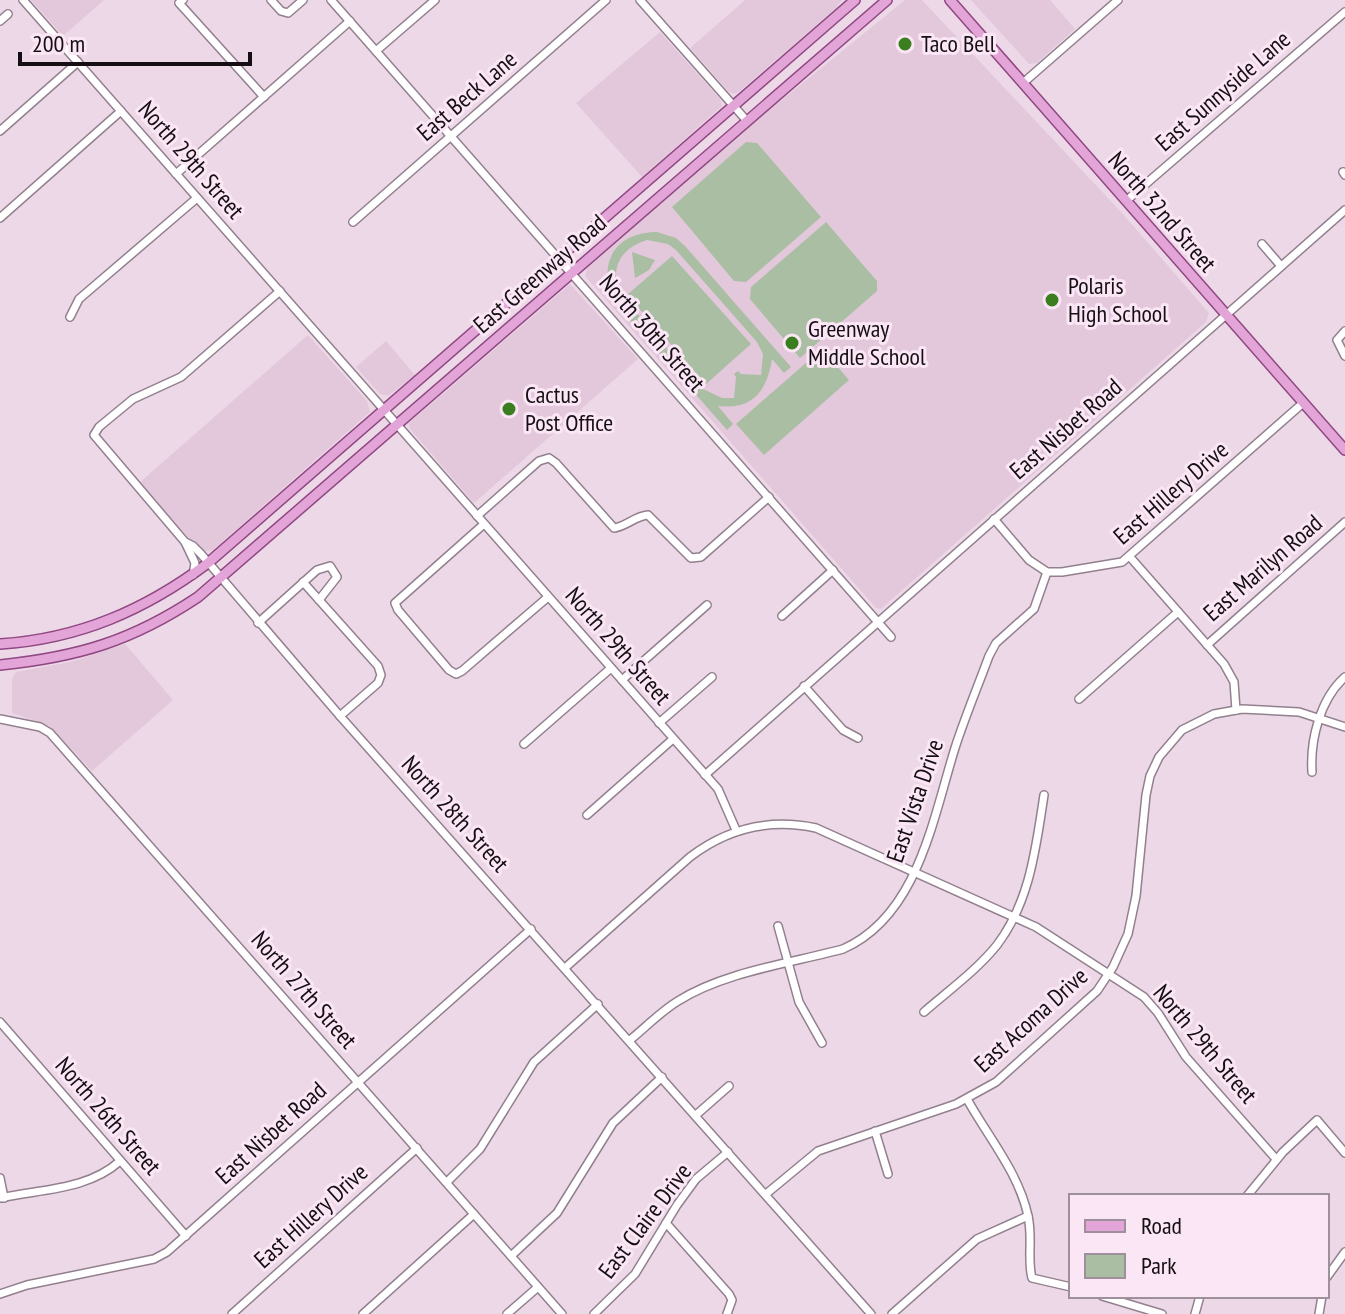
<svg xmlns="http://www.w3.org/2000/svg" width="1345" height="1314" viewBox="0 0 1345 1314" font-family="'PT Sans Narrow',sans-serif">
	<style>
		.built { fill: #e3c8dc }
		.green { fill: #a9bea3; fill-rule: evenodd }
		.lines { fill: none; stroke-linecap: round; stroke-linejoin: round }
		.minor-casing { stroke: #92808e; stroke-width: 10 }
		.major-casing { stroke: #8f4881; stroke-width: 12 }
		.minor { stroke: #fff; stroke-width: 7 }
		.major { stroke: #e3a4d7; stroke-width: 9 }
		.poi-dot { fill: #3a7e20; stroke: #fae6f5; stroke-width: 3 }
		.labels { text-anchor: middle; stroke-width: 6; stroke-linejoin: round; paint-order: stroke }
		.poi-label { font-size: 24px; fill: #150f14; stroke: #fae6f5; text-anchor: start }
		.street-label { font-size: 24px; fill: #150f14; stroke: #fae6f5 }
	</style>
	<rect width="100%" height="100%" fill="#edd8e8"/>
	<g class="built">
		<polygon points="31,0 104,0 63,36"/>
		<polygon points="745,0 842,0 836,8 740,91 734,94 729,92 690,48"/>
		<polygon points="905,0 922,0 1123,214 1209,313 1206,322 881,609 876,608 585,276 587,268 751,125"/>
		<polygon points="971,0 1050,0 1075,29 1037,63 1029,64"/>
		<polygon points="660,32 720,99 722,106 642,177 576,103"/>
		<polygon points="570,284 638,359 474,503 410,429 409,423"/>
		<polygon points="308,335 367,401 370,412 213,550 202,552 139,483"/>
		<polygon points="386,341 415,375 388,396 380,394 356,367"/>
		<polygon points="125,644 173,700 92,771 50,726 12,713 12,679 16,672 70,662"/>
	</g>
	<g class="green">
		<polygon points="746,142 757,143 821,217 746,282 734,281 672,207"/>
		<polygon points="826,222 877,281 877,291 800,358 750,299 751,287"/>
		<path d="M657,232L676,238L685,246L791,367L784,373L772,359C767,391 753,410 718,406L733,424L727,430L615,303C596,265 614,232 657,232ZM647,240L668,244L676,250L757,342L763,354L761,375L741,374L738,371L734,374L736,377L734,398H722L701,388L618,291C611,265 622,248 647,240Z"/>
		<polygon points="632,252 655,260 649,270 635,278"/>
		<polygon points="672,256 751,344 706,384 627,295"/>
		<polygon points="822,349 849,380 764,455 736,424"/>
	</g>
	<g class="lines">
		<defs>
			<g id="minor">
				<polyline points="23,0 718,789 736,830"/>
				<polyline points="183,0 179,3 264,97"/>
				<polyline points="271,0 281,11 288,13 303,0"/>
				<polyline points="331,0 891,637"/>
				<polyline points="640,0 747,121"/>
				<polyline points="0,21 8,14"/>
				<polyline points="376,51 435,0"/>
				<polyline points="1023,83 1118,0"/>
				<polyline points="0,131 78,62"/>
				<polyline points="1343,172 1345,175"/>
				<polyline points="176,174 350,21"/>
				<polyline points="1126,201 1345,12"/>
				<polyline points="0,218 121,111"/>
				<polyline points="353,222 606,0"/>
				<polyline points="1262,244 1281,266"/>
				<polyline points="70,317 79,299 197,198"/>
				<polyline points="1345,331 1337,340 1345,356"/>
				<path d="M477,516L539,461L549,458L556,463L614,528C627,526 635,516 648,515L691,558L701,557L769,497"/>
				<polyline points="994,519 1029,560 1047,572 1062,572 1122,562 1303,403"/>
				<polyline points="484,524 395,603 398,610 449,670 456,674 462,671 548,597"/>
				<polyline points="185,542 193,546 201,554 340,716 871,1314"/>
				<polyline points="1130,557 1224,664 1234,682 1236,710"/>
				<polyline points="193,575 195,563 185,542 94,435 99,427 133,399 181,377 280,291"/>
				<polyline points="303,582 378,666 381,675 378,683 340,716"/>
				<polyline points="782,616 833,570"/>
				<polyline points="258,623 317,570 330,566 337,577 319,600"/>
				<polyline points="1207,645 1345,522"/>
				<polyline points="622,680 707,605"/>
				<polyline points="804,686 843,730 858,738"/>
				<polyline points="1079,699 1178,612"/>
				<polyline points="0,719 40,727 50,733 562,1314"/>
				<polyline points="659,723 712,677"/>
				<polyline points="524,744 611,668"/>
				<path d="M1312,772C1310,740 1320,699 1345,677"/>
				<polyline points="705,775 1345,210"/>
				<polyline points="587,815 673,739"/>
				<polyline points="778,926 799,1002 822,1043"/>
				<path d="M566,967L690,857C728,828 769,818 816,828L1036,927L1144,997L1158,1013L1186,1057L1276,1159"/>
				<path d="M924,1012C948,991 977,970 997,945C1030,902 1036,847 1044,795"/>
				<polyline points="0,1022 186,1236"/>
				<path d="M630,1040C646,1027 660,1012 678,1001C724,972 791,963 843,949C918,916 933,818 955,748C965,717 978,686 989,656L996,643L1034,609L1047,572"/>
				<path d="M967,1099C988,1137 1019,1173 1028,1216C1033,1237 1027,1260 1032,1278L1071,1287"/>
				<polyline points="696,1115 729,1086"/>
				<polyline points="875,1131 888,1174"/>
				<polyline points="0,1178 4,1198"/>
				<polyline points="447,1182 480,1149 534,1062 598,1004"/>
				<polyline points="766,1194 818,1151 956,1104 996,1082 1097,991 1113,967 1128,934 1136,896 1146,795 1150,776 1159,757 1182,730 1214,714 1242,709 1299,712 1345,727"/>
				<polyline points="1247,1196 1283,1152 1317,1120 1345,1153"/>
				<path d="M0,1198C41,1189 88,1190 120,1161"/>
				<polyline points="666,1223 729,1294 732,1300 727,1314"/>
				<polyline points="511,1256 557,1213 613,1123 662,1077"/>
				<polyline points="1327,1277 1345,1252"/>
				<polyline points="0,1294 27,1285 154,1259 167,1252 531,929"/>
				<polyline points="1102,1296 1162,1314"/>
				<polyline points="232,1314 417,1148"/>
				<polyline points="363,1314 474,1214"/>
				<polyline points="507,1314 538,1287"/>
				<polyline points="594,1314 635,1274 677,1205 696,1179 728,1152"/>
				<polyline points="892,1314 977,1239 1028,1216"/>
				<polyline points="1195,1314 1200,1296"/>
				<polyline points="1319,1314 1322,1296"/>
			</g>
			<g id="major">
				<polyline points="950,0 1345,450"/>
				<path d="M0,644C79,639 145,610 208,563L855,0"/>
				<path d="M0,665C78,657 132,641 198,597L887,0"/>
			</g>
		</defs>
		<use href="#minor" class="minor-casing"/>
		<use href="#major" class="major-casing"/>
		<use href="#minor" class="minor"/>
		<use href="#major" class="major"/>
	</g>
	<g class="poi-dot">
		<circle cx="905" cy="44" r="8"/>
		<circle cx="1052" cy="300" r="8"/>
		<circle cx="792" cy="343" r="8"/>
		<circle cx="509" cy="409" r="8"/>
	</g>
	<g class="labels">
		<g class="poi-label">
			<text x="921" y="52">Taco Bell</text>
			<text x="1068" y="294">Polaris<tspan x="1068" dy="28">High School</tspan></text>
			<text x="808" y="337">Greenway<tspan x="808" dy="28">Middle School</tspan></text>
			<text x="525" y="403">Cactus<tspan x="525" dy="28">Post Office</tspan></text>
		</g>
		<g class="street-label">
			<text transform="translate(1223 91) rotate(-41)" y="8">East Sunnyside Lane</text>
			<text transform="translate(467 96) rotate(-41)" y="8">East Beck Lane</text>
			<text transform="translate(191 160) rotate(49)" y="8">North 29th Street</text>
			<text transform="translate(1162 212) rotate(49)" y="8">North 32nd Street</text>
			<text transform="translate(540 274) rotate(-41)" y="8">East Greenway Road</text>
			<text transform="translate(652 333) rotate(49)" y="8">North 30th Street</text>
			<text transform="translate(1066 429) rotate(-41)" y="8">East Nisbet Road</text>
			<text transform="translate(1171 493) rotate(-41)" y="8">East Hillery Drive</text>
			<text transform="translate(1263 568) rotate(-41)" y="8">East Marilyn Road</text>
			<text transform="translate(618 646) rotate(49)" y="8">North 29th Street</text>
			<text transform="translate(915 801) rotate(-71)" y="8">East Vista Drive</text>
			<text transform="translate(455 814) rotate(48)" y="8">North 28th Street</text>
			<text transform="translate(304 990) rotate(49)" y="8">North 27th Street</text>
			<text transform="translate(1031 1020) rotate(-42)" y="8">East Acoma Drive</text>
			<text transform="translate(1205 1044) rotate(50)" y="8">North 29th Street</text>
			<text transform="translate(108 1116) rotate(49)" y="8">North 26th Street</text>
			<text transform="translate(271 1133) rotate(-42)" y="8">East Nisbet Road</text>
			<text transform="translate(311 1216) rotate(-42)" y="8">East Hillery Drive</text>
			<text transform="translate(645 1221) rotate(-53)" y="8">East Claire Drive</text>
		</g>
	</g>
	<rect x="1069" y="1194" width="260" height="104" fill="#fae6f5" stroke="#9e909b" stroke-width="2"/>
	<rect x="1085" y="1220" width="40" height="12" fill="#e3a4d7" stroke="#9e909b" stroke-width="2"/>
	<text x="1141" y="1234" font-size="24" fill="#150f14">Road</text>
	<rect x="1085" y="1254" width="40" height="24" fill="#a9bea3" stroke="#9e909b" stroke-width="2"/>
	<text x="1141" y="1274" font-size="24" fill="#150f14">Park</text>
	<path d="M20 52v12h230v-12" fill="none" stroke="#150f14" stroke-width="4"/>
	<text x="32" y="52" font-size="24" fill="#150f14" stroke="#fae6f5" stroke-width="6" paint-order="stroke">200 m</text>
</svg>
